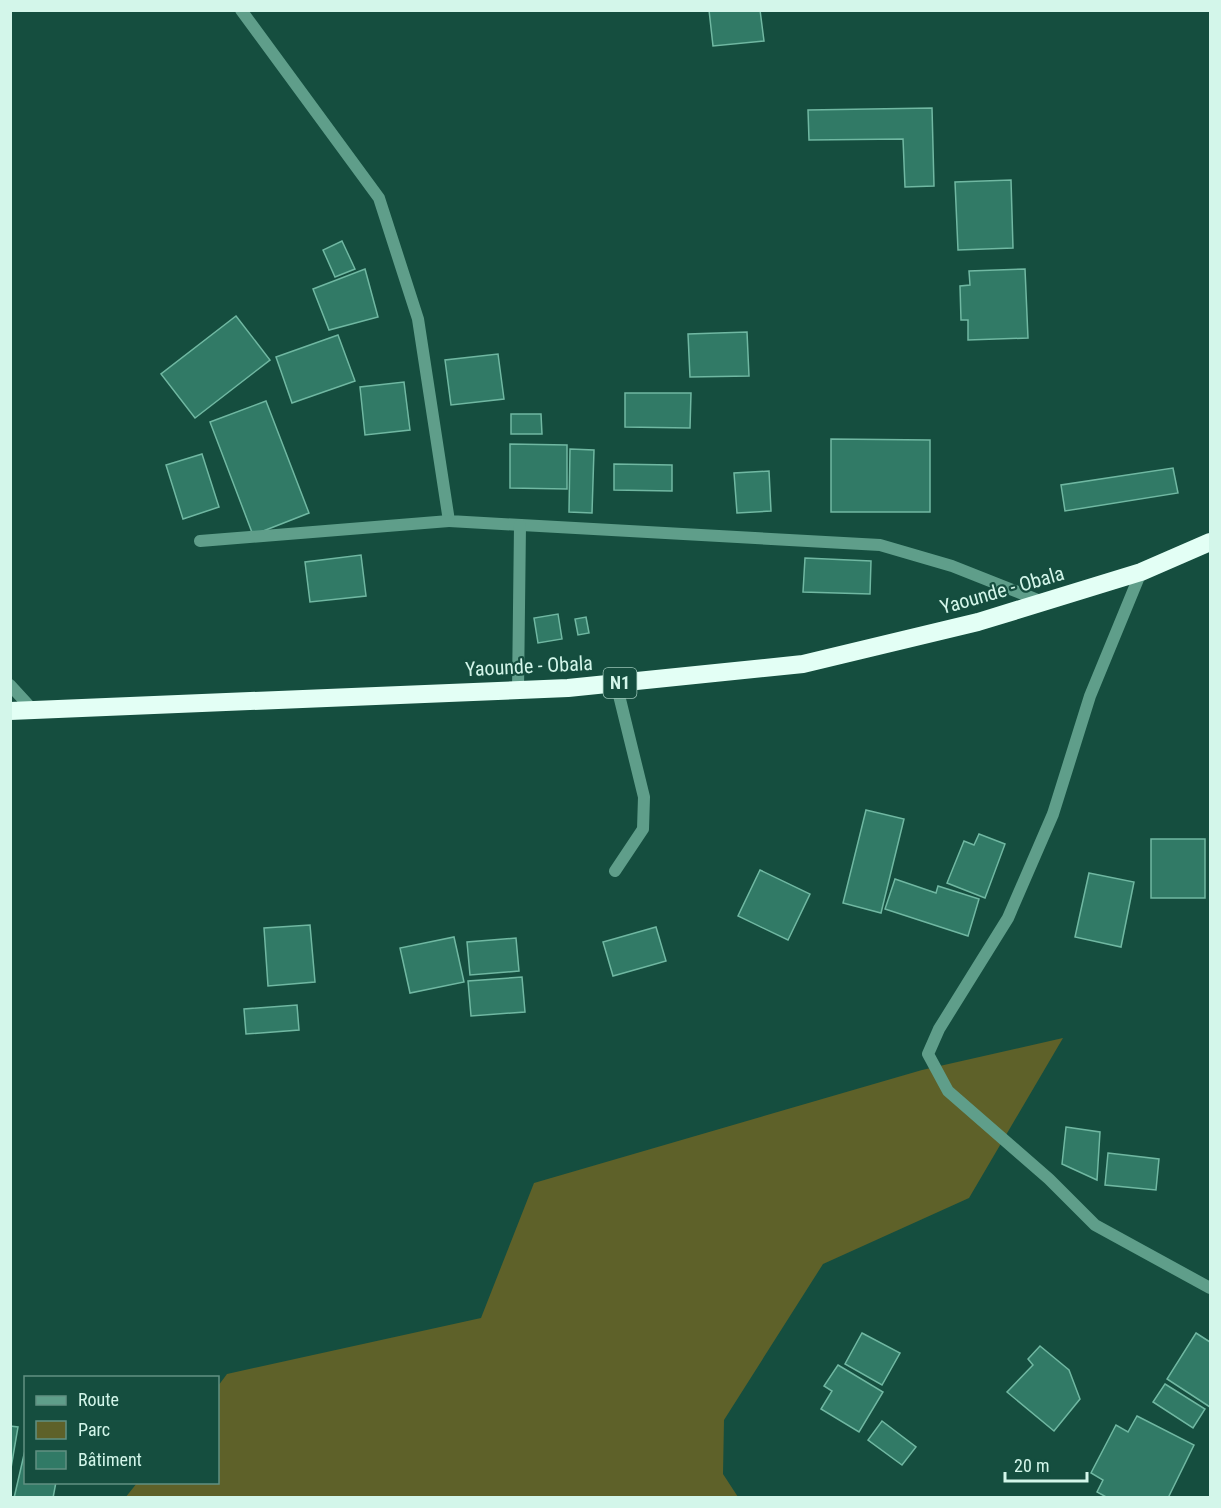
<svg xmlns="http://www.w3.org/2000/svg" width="1221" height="1508" viewBox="0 0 1221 1508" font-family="'Roboto Condensed',sans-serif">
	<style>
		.green { fill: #5e6129 }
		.building { fill: #317a66; stroke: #70b8a2; stroke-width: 1.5 }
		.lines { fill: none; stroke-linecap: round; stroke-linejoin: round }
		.lane { stroke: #5f9e8a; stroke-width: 12 }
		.street { stroke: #5f9e8a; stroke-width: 12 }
		.highway { stroke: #e3fff5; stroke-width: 18 }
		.labels { text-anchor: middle; stroke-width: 4.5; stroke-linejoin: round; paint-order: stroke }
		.shield { fill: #154e3f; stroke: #9ac4b7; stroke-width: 1.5 }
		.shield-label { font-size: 18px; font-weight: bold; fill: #d3f6ea }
		.street-label { font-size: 20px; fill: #d3f6ea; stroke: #154e3f }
	</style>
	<rect width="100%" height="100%" fill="#154e3f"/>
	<polygon class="green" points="1063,1038 969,1198 823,1264 724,1420 723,1474 738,1497 125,1498 137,1483 218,1482 218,1386 227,1374 481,1318 534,1183 922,1070"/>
	<g class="building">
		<polygon points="709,10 760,10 764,41 713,46"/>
		<polygon points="932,108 934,186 905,187 903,139 809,140 808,110"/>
		<polygon points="1011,180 1013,248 958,250 955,182"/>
		<polygon points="342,241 355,269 335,277 323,250"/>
		<polygon points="365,269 378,317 329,330 313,289"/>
		<polygon points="1025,269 1028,338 968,340 968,320 961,320 960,286 970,285 969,271"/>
		<polygon points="236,316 270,360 195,418 161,374"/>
		<polygon points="747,332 749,376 690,377 688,334"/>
		<polygon points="338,335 355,381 292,403 276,357"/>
		<polygon points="498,354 504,399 451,405 445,360"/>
		<polygon points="404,382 410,430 365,435 360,387"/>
		<polygon points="625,393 691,393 690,428 625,427"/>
		<polygon points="266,401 309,513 253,535 210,422"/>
		<polygon points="511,414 541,414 542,434 511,434"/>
		<polygon points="831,439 930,440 930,512 831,512"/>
		<polygon points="510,444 567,445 567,489 510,488"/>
		<polygon points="570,449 594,450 592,513 569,512"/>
		<polygon points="202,454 219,507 183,519 166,465"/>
		<polygon points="614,464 672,465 672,491 614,490"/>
		<polygon points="1173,468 1178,493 1065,511 1061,485"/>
		<polygon points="769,471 771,511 737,513 734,473"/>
		<polygon points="361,555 366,596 310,602 305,562"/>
		<polygon points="805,558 871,561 870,594 803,592"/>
		<polygon points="558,614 562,639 538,643 534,618"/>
		<polygon points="586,617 589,633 578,635 575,619"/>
		<polygon points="866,810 904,819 881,913 843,903"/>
		<polygon points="979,834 1005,844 985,898 947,883 964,841 974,845"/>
		<rect x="1151" y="839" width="54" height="59"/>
		<polygon points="760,870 810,894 788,940 738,916"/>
		<polygon points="1089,873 1134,882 1121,947 1075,937"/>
		<polygon points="895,879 936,893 938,886 979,899 968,936 885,909"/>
		<polygon points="310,925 315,982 268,986 264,928"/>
		<polygon points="656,927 666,961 613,976 603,942"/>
		<polygon points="454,937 464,982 410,993 400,948"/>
		<polygon points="516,938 519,971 470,975 467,942"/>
		<polygon points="522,977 525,1012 471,1016 468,981"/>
		<polygon points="297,1005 299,1030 246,1034 244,1009"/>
		<polygon points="1066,1127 1100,1132 1097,1180 1062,1164"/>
		<polygon points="1108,1153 1159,1159 1156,1190 1105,1185"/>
		<polygon points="862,1333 900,1353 882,1385 845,1364"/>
		<polygon points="1196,1333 1210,1342 1210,1407 1167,1379"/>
		<polygon points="1040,1346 1069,1370 1080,1399 1054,1431 1007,1392 1033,1365 1028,1359"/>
		<polygon points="838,1365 883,1392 859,1432 821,1409 832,1391 824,1386"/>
		<polygon points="1165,1384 1205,1409 1193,1428 1153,1402"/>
		<polygon points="1137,1416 1194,1445 1168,1498 1108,1498 1097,1492 1103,1480 1091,1473 1116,1425 1128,1432"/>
		<polygon points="882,1421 916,1447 902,1465 868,1440"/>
		<polygon points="10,1426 18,1427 10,1474"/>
		<polygon points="26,1446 26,1482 56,1482 53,1498 14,1498"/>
	</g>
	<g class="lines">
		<polyline class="lane" points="10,685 32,709"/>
		<g class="street">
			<polyline points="241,10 379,198 418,319 449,521 880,545 952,566 1043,602"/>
			<polyline points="200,541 449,521"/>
			<polyline points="1141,572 1090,696 1053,814 1008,918 939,1029 928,1054 948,1091 1049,1179 1095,1225 1210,1288"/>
			<polyline points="518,690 520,525"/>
			<polyline points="615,871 643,829 644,797 616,683"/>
		</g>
		<polyline class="highway" points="10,711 568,688 803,664 978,622 1141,572 1210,542"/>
	</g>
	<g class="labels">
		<rect class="shield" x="603.5" y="668" width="33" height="30" rx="4.5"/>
		<g class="shield-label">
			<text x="620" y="689">N1</text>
		</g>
		<g class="street-label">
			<text transform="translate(1002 590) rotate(-16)" y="7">Yaounde - Obala</text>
			<text transform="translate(529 666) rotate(-3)" y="7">Yaounde - Obala</text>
		</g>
	</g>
	<rect width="1221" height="1508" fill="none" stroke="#d3f6ea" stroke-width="24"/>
	<rect x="24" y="1376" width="195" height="108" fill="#154e3f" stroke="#619183" stroke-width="1.5"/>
	<rect x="36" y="1396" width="30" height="9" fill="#5f9e8a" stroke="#619183" stroke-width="1.5"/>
	<text x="78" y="1406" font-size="18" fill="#d3f6ea">Route</text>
	<rect x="36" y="1421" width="30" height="18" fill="#5e6129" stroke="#619183" stroke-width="1.5"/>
	<text x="78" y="1436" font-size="18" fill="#d3f6ea">Parc</text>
	<rect x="36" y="1451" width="30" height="18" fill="#317a66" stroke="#619183" stroke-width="1.5"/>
	<text x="78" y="1466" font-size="18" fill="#d3f6ea">Bâtiment</text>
	<path d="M1005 1472v9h82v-9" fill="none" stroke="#d3f6ea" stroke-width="3"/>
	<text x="1014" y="1472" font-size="18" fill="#d3f6ea" stroke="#154e3f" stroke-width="4.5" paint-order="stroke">20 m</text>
</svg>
